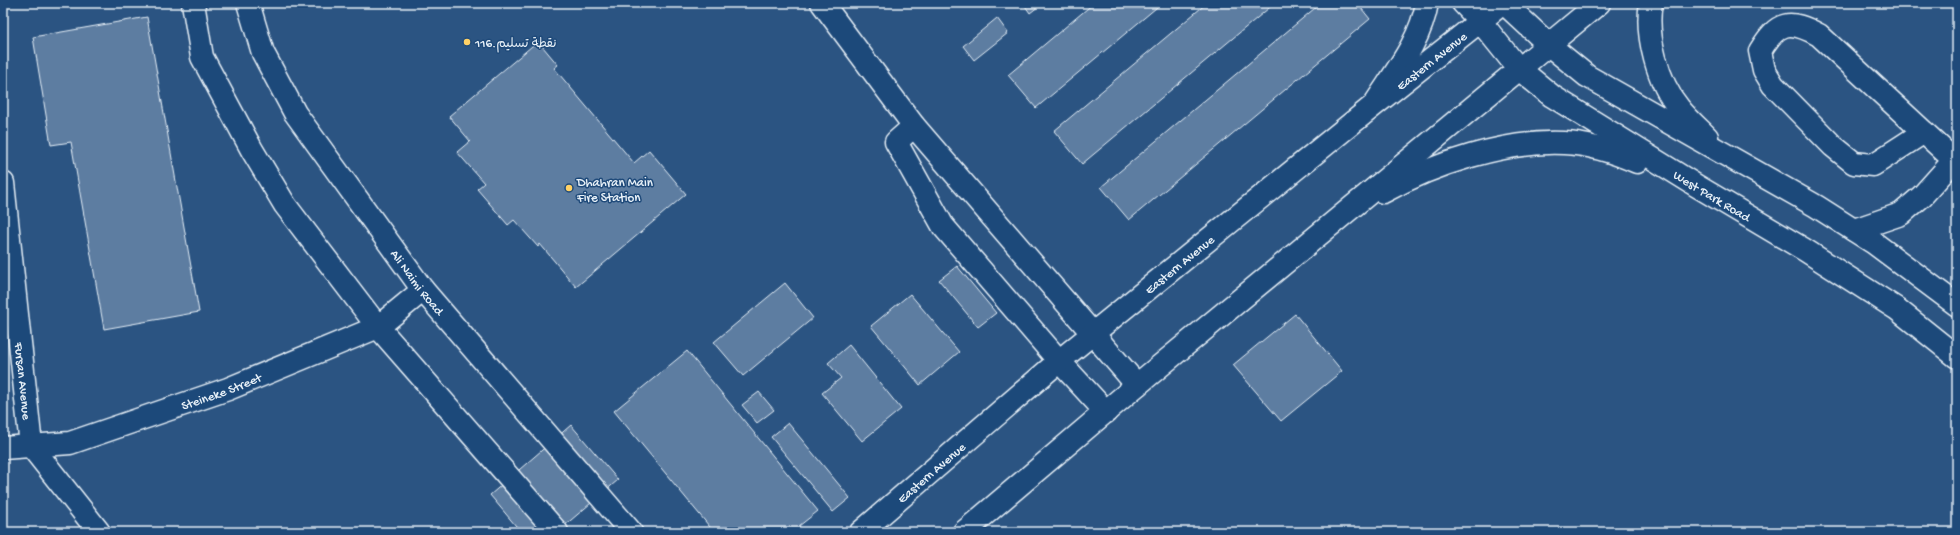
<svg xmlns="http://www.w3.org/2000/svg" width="1960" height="535" viewBox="0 0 1960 535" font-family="'Gochi Hand','Playpen Sans Arabic',sans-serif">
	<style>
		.building { fill: #5d7da1; stroke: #e8f1f8 }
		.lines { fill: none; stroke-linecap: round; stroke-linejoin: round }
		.minor-casing { stroke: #e8f1f8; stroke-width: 25 }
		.major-casing { stroke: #e8f1f8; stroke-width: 25 }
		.minor { stroke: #1f4a7a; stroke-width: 22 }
		.major { stroke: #1f4a7a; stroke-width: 22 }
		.poi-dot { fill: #ffd166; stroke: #1f4a7a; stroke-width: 1.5 }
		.labels { text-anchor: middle; stroke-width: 3; stroke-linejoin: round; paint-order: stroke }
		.poi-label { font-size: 13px; fill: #e8f1f8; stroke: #1f4a7a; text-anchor: start }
		.street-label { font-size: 13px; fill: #e8f1f8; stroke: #1f4a7a }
	</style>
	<rect width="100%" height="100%" fill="#2b5482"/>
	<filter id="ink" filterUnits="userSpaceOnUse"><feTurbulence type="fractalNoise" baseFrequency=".025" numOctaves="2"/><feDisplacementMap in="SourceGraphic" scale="8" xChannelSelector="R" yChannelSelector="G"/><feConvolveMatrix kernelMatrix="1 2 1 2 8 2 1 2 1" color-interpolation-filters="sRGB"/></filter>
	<g filter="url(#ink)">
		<g class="building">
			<polygon points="1023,3 1043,3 1030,13"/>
			<polygon points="1094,3 1162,3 1036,108 1008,75"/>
			<polygon points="1207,3 1275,3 1082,164 1054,131"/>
			<polygon points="1321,3 1357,3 1370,19 1129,220 1101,187"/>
			<polygon points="147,17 199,312 104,329 71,142 51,145 33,37"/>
			<polygon points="997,18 1008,33 974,60 963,46"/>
			<polygon points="538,41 558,65 554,68 634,163 649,150 686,194 576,287 540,244 538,247 514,220 508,225 477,189 484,183 457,152 470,141 449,116"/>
			<polygon points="957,266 996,313 978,327 939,280"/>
			<polygon points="785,283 813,318 743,376 714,342"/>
			<polygon points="910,294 959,352 920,385 871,326"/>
			<polygon points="1295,314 1342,371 1281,421 1233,365"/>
			<polygon points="849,345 901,409 862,441 822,393 841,378 828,363"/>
			<polygon points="687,351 818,511 799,526 804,532 714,532 614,411"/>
			<polygon points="759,392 774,410 757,423 742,405"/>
			<polygon points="788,423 850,498 833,512 771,437"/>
			<polygon points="571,425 618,480 557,532 521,532 490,495"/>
		</g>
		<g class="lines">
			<defs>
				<g id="minor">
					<polyline points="822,3 914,126 1137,385"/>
					<polyline points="1463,3 1480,21"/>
					<path d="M1376,102C1396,71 1421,40 1427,3"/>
					<polyline points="914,126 896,142 943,226 1059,361 1106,412"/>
					<path d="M1924,132L1873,165L1854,163L1833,146L1773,85L1764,70L1760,51C1778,21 1789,19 1819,35L1954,160"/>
					<path id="s1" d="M3,183L31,446L99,532"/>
					<polyline points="1854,230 1901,214 1922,196 1957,157"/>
					<path id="s2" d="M3,448L70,443L228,389L378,327L423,290"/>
				</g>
				<g id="major">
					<polyline points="193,3 202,57 252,150 285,205 378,327 557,532"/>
					<path id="s3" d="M248,3L263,53L295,113L423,290L631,532"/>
					<polyline points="1504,3 1549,45 1587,76 1816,206 1874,243 1957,305"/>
					<path d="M1651,3C1645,35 1658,83 1679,108C1687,118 1698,128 1707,137"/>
					<path id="s4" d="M1480,21L1518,68L1552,96L1697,186L1805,250L1897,309L1957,357"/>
					<path d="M1383,192C1433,164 1507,140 1564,143C1590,144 1614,152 1637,162"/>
					<path id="s5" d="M861,532L1059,361L1373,106L1503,3"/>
					<polyline points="964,532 1137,385 1599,3"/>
				</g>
			</defs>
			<use href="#minor" class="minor-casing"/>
			<use href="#major" class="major-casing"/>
			<use href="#minor" class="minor"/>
			<use href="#major" class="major"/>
		</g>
	</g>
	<g class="poi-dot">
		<circle cx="467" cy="42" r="4"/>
		<circle cx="569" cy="188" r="4"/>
	</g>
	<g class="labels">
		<g class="poi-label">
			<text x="475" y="47">نقطة تسليم.116</text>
			<text x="577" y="186">Dhahran Main<tspan x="577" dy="15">Fire Station</tspan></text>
		</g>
		<g class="street-label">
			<text dy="5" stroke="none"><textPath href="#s5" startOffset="740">Eastern Avenue</textPath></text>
			<text dy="5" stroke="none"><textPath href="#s4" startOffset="293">West Park Road</textPath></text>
			<text dy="5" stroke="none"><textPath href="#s5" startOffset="416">Eastern Avenue</textPath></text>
			<text dy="5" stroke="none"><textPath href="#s3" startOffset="329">Ali Naimi Road</textPath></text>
			<text dy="5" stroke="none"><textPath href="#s1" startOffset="199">Fursan Avenue</textPath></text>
			<text dy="5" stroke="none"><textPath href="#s2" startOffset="227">Steineke Street</textPath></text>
			<text dy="5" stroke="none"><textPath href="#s5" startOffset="92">Eastern Avenue</textPath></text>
		</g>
	</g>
	<rect width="1960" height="535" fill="none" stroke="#1f4a7a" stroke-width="16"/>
	<rect x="8" y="8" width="1944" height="519" fill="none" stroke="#e8f1f8" stroke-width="1.5" filter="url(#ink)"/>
</svg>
